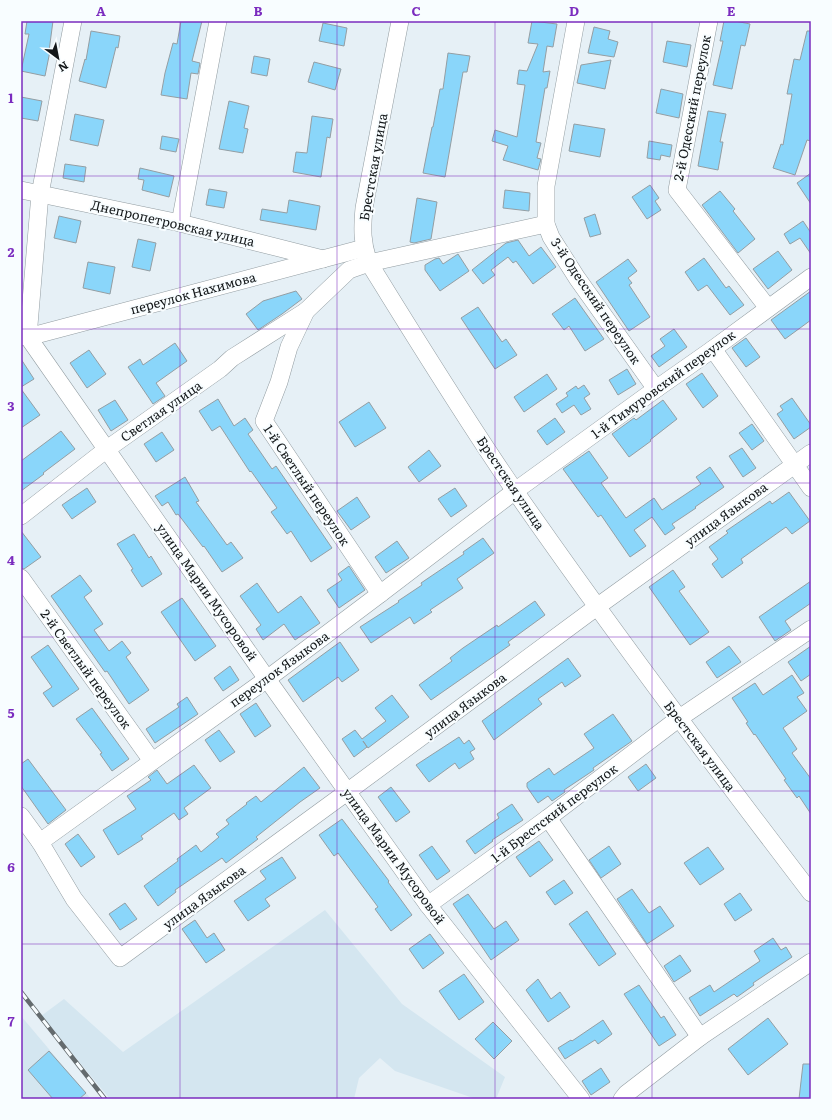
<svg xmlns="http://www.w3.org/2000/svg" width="832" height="1120" viewBox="0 0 832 1120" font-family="Literata,serif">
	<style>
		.built { fill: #d4e6f0 }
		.building { fill: #8ad6fa; stroke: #949ea3 }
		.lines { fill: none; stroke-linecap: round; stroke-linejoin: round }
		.minor-casing { stroke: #939da2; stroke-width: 18 }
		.minor { stroke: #fff; stroke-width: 17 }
		.rail-casing { stroke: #646b6e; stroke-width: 4.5 }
		.rail { stroke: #f8fdff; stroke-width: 3; stroke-dasharray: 9; stroke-linecap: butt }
		.grid { fill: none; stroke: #7b2cbf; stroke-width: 1; stroke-opacity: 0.55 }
		.labels { text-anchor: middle; stroke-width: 4; stroke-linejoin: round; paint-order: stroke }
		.street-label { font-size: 13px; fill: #131719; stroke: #f8fdff }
		.neatline { fill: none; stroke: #7b2cbf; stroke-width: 1.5 }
		.grid-label { font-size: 13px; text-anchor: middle; font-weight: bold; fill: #7b2cbf }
	</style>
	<rect width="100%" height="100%" fill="#e6f0f6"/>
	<g class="built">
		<polygon points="325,910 402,1004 505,1077 496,1099 476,1099 395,1071 380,1058 359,1078 354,1099 110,1099 41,1016 64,999 123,1052"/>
		<polygon points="21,1016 91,1099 21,1099"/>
	</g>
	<g class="building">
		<polygon points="27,21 53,21 49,51 50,51 45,76 21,71 29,34 25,34"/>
		<polygon points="181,21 202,21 192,61 200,63 198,74 191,73 187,99 161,95 165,73 173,43 177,44"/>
		<polygon points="532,21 557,24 553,47 547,46 543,72 550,71 547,88 545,88 536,142 541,143 537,158 541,159 538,170 503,160 508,146 492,141 495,130 517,137 525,85 517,84 519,70 527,71 538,44 528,43"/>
		<polygon points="724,21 735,21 750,24 745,46 741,45 732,89 713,85 723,41 720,41"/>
		<polygon points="323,23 347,28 344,46 319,41"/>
		<polygon points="594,27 610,31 608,39 618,42 614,57 588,53"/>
		<polygon points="91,31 120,36 118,48 116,47 106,88 79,81 85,59 86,60"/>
		<polygon points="807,31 811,31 811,141 807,140 795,175 773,168 781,144 783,145 792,94 787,94 794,59 800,60"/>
		<polygon points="667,41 691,45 687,67 663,62"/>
		<polygon points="448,53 470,56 467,72 463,72 445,177 423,173 432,127 433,127 440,89 443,89"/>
		<polygon points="254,56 270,59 267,76 251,73"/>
		<polygon points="611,60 605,89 577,83 581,65"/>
		<polygon points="314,62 341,69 335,90 308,82"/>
		<polygon points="661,89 683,94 679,118 656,113"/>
		<polygon points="21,97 42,101 38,121 21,118"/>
		<polygon points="229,101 249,106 244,128 248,129 243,153 219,149"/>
		<polygon points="708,111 726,114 720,142 723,142 718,170 698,166"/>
		<polygon points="75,114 104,120 98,146 70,140"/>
		<polygon points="312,116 333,119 330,138 327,137 321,177 293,172 296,152 307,153"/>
		<polygon points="574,124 605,129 600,157 569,151"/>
		<polygon points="162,136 179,139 176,152 160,149"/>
		<polygon points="649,141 672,145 670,157 661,155 660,160 647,158"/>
		<polygon points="65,164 86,167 84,182 63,178"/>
		<polygon points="140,168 174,176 169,197 142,190 144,180 138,179"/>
		<polygon points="811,173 811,204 797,183"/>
		<polygon points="650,185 659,198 655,201 661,210 647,219 632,197"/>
		<polygon points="209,189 227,192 224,208 206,205"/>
		<polygon points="505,190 530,193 529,211 503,208"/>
		<polygon points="720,191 735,209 733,211 755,239 738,253 702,205"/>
		<polygon points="417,198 437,202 431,239 414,243 410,242"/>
		<polygon points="289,200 320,206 316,230 260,220 262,209 287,213"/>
		<polygon points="595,214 601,234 590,237 584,218"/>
		<polygon points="59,216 81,221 76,243 54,238"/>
		<polygon points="803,221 811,233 811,254 800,238 790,244 784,234"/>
		<polygon points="138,239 156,243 150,271 132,267"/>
		<polygon points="518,240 529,256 541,247 556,267 533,284 516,261 513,263 508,257 491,270 495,275 483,284 472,270 506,243"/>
		<polygon points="778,251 792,270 768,289 753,269"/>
		<polygon points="458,254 469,271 440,291 425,270 425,265 435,259 439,258 443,264"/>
		<polygon points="704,258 726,288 729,286 744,305 730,315 707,285 698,291 685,272"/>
		<polygon points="628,259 637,271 628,278 632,283 629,285 650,317 629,331 596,282"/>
		<polygon points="88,262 115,267 110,294 83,288"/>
		<polygon points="296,291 302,299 282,314 258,330 246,314 263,301"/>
		<polygon points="811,291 811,320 785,339 771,320"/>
		<polygon points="575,298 604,339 585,351 569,326 564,330 552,314"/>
		<polygon points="478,307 502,342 506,339 517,355 495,369 461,318"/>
		<polygon points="674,329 687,347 659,367 651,356 665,346 660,339"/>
		<polygon points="746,338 760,357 746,367 732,348"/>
		<polygon points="175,343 187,361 156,383 165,396 153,404 128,367 140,359 143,365"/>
		<polygon points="89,350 106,374 87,388 70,363"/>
		<polygon points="21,359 34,379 21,387"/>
		<polygon points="627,369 636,384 618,395 609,380"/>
		<polygon points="702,373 718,396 703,408 686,384"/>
		<polygon points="547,374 557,389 524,412 514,397"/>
		<polygon points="584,385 590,394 584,398 591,409 581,415 574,405 562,413 556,404 568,396 566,393 576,386 578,389"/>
		<polygon points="21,389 40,415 21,428"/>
		<polygon points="792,398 811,425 811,427 794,439 777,414 783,410 780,406"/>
		<polygon points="218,399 234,426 245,418 253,430 248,434 272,469 276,466 332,548 311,562 291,531 287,534 271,512 277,508 251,471 250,472 220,426 212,431 199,411"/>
		<polygon points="115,400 128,420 111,431 98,410"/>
		<polygon points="663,400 677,419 650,440 651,441 629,457 612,434 634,418 636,420"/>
		<polygon points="369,402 386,428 355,447 339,422"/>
		<polygon points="555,418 565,432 547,445 537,431"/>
		<polygon points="752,424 764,441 752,450 739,433"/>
		<polygon points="61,431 75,449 43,473 44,474 21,491 21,461"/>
		<polygon points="162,432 174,450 156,462 144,444"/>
		<polygon points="742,448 756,468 743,477 729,456"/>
		<polygon points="429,450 441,466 419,482 408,467"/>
		<polygon points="589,451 608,478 601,483 626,518 654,498 662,510 701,484 696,477 710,467 724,487 695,507 696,508 672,524 675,528 665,535 652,517 634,530 646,546 630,557 601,515 598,517 563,469"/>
		<polygon points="185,477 199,501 196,502 227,545 231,542 243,558 222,572 204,546 203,547 178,514 176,515 168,502 162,506 155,496"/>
		<polygon points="87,488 96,502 72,519 62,505"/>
		<polygon points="455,488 467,506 451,517 438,499"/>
		<polygon points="789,492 810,521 792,534 786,527 741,559 743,563 722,578 712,564 718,559 709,547 728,533 726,531 770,501 772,504"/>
		<polygon points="357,497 370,517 351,530 337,511"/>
		<polygon points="21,531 41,557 24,569 21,568"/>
		<polygon points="134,534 149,558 151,556 162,574 142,587 131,570 133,569 117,544"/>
		<polygon points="483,538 494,553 457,579 463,588 430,610 432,612 414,624 410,617 371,643 360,627 399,602 398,601 422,585 421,583 464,554 463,552"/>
		<polygon points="397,541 409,558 386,573 375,557"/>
		<polygon points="349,566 365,590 339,608 327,590 342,580 338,574"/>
		<polygon points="673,570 685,587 679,591 709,632 690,645 649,587"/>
		<polygon points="80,575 92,591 84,597 103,624 94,630 109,651 122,641 131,653 126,657 149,690 129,704 107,671 105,672 51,596"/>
		<polygon points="811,581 811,603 785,621 791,630 775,641 759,617"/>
		<polygon points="257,583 278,613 301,596 320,623 295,640 284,624 263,640 256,629 261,625 240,596"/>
		<polygon points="182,598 216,646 195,661 161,612"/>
		<polygon points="535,601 545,615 508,642 510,645 431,700 419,685 452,661 450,658 463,648 497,625 498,627"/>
		<polygon points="340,642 359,670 342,682 338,677 303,702 288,680"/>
		<polygon points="48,645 79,689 53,707 43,693 52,687 31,657"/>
		<polygon points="729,646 741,662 717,678 706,662"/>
		<polygon points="811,646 811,674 801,681 788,662"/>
		<polygon points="568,658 581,676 565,687 562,682 538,699 542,704 494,740 482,721"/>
		<polygon points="230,666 239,680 223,691 214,678"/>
		<polygon points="792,675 804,693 797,697 807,711 783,728 797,749 792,753 811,779 811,814 799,796 797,798 784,780 786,779 755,734 754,735 746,723 748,722 732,698 755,683 763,695"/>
		<polygon points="392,695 409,717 368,748 363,741 367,747 354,757 342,739 355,730 362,739 386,721 375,708"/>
		<polygon points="187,697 198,714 155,743 146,729 179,707 177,704"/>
		<polygon points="256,703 271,726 255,737 240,714"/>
		<polygon points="92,708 129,759 112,771 100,754 102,753 76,719"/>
		<polygon points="613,714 632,741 593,768 594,770 564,790 565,792 552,801 548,796 538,803 527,787 527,783 549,768 554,775 594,748 584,734"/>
		<polygon points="219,730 235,752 220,762 205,740"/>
		<polygon points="459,737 464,744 469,740 475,749 470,752 474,759 459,769 455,763 429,782 416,765"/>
		<polygon points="28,759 66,810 48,824 21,786 21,764"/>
		<polygon points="646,764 656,778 638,791 628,777"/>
		<polygon points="194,765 211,788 184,808 188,814 179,820 174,813 141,836 143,839 118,855 103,830 136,809 127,796 151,780 148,777 157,770 167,784"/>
		<polygon points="304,767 320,788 300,802 256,837 258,839 226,863 222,858 175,890 176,892 158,906 144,886 178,861 177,859 196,845 201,852 219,837 216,834 229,824 226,820 247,804 246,803 256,796 261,802"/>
		<polygon points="391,787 410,812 396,822 378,797"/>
		<polygon points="512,804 523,820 492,840 493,841 475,854 466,841 499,818 497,814"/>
		<polygon points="342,819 389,881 388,882 412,915 391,931 375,909 378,907 338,853 334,856 319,835"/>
		<polygon points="78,834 95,857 81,867 65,844"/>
		<polygon points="539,841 553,860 530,877 516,857"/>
		<polygon points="432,846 450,871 437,880 419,855"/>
		<polygon points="609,846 621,864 601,878 589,860"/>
		<polygon points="708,847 724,869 700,885 684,863"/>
		<polygon points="282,857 296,878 265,899 270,906 248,921 234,901 266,879 260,871"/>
		<polygon points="564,880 573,893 555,905 546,892"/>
		<polygon points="632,889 649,913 660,906 674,926 647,944 617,899"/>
		<polygon points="740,893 752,910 735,921 724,904"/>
		<polygon points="468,894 494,929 506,921 519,940 491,960 453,904"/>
		<polygon points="125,903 137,919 120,930 109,914"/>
		<polygon points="587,911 616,954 599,966 569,924"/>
		<polygon points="195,920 207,938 214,933 225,950 206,963 182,929"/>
		<polygon points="430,934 444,953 423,969 409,949"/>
		<polygon points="773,938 781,950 786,947 792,957 753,983 754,985 737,997 734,994 700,1016 689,998 710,985 714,992 760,961 754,951"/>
		<polygon points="680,955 691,971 674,982 664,966"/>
		<polygon points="464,974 484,1002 459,1020 439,991"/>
		<polygon points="538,979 551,999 560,992 570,1007 548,1022 526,990"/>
		<polygon points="639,985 661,1018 664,1016 676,1035 659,1046 624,994"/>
		<polygon points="768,1018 788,1044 748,1075 728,1049"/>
		<polygon points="603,1020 612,1034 598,1044 595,1040 565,1059 558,1048 571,1040 572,1041"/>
		<polygon points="493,1022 512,1041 494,1059 475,1039"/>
		<polygon points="49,1051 86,1093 79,1099 53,1099 28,1070"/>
		<polygon points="803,1064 811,1064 811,1099 799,1099"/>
		<polygon points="601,1068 610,1082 591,1095 582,1081"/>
	</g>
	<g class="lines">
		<defs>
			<g id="minor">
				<polyline points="73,21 40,194 28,337 267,679 428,905 581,1099"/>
				<path d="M400,21L364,208C362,230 362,243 369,263C417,340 464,417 515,491C610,628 710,761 811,893"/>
				<polyline points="576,21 546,186 546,224 551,237 577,278 656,389"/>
				<polyline points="709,21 677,190 768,308"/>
				<polyline points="21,190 180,223 323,259"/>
				<polyline points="180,223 218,21"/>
				<polyline points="21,336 28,337 364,248"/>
				<polyline points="713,349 811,488"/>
				<polyline points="21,516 107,449 220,369 232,358 306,311"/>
				<polyline points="21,578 152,761"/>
				<polyline points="380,594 264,421 279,382 289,347 306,311 349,270 369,263 546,224"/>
				<polyline points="21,816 40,842 74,899 120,958 347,792 598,606 811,453"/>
				<polyline points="548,818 700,1037"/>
				<polyline points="40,842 267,679 380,594 515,491 656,389 713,349 811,277"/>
				<polyline points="428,905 548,818 678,719 811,629"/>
				<polyline points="622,1099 626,1094 700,1037 811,962"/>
			</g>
		</defs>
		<use href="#minor" class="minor-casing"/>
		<use href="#minor" class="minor"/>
		<defs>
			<polyline id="rail" points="21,992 105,1099"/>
		</defs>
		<use href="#rail" class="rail-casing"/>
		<use href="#rail" class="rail"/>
	</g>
	<path class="grid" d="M180,21V1099M337,21V1099M495,21V1099M652,21V1099M21,176H811M21,329H811M21,483H811M21,637H811M21,791H811M21,944H811"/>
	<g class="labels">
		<g class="street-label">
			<text transform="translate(692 108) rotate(-79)" y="5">2-й Одесский переулок</text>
			<text transform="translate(373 167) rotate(-80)" y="5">Брестская улица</text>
			<text transform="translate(173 223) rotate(13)" y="5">Днепропетровская улица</text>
			<text transform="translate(193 293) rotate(-15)" y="5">переулок Нахимова</text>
			<text transform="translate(596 301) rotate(56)" y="5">3-й Одесский переулок</text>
			<text transform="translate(663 384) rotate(-36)" y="5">1-й Тимуровский переулок</text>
			<text transform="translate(161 411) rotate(-35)" y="5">Светлая улица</text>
			<text transform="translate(511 483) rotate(56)" y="5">Брестская улица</text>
			<text transform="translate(307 485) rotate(56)" y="5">1-й Светлый переулок</text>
			<text transform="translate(726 514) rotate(-36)" y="5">улица Языкова</text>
			<text transform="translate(207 592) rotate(55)" y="5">улица Марии Мусоровой</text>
			<text transform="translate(86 669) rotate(54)" y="5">2-й Светлый переулок</text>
			<text transform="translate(279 669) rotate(-36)" y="5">переулок Языкова</text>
			<text transform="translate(465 705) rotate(-37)" y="5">улица Языкова</text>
			<text transform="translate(700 746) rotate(53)" y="5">Брестская улица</text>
			<text transform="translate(554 813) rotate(-37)" y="5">1-й Брестский переулок</text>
			<text transform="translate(394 856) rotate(54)" y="5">улица Марии Мусоровой</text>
			<text transform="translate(204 897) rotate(-36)" y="5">улица Языкова</text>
		</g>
	</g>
	<rect width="832" height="1120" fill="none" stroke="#f8fdff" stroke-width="44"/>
	<g transform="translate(58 58) rotate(148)" stroke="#f8fdff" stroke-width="3" paint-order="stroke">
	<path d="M0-3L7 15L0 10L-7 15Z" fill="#131719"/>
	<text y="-6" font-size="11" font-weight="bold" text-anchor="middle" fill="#131719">N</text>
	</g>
	<rect x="22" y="22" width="788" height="1076" class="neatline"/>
	<g class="grid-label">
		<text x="101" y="16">A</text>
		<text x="258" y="16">B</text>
		<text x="416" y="16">C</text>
		<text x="574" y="16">D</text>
		<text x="731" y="16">E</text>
		<text x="11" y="103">1</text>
		<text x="11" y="257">2</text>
		<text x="11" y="411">3</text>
		<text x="11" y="565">4</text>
		<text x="11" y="718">5</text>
		<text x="11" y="872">6</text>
		<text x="11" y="1026">7</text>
	</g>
</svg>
